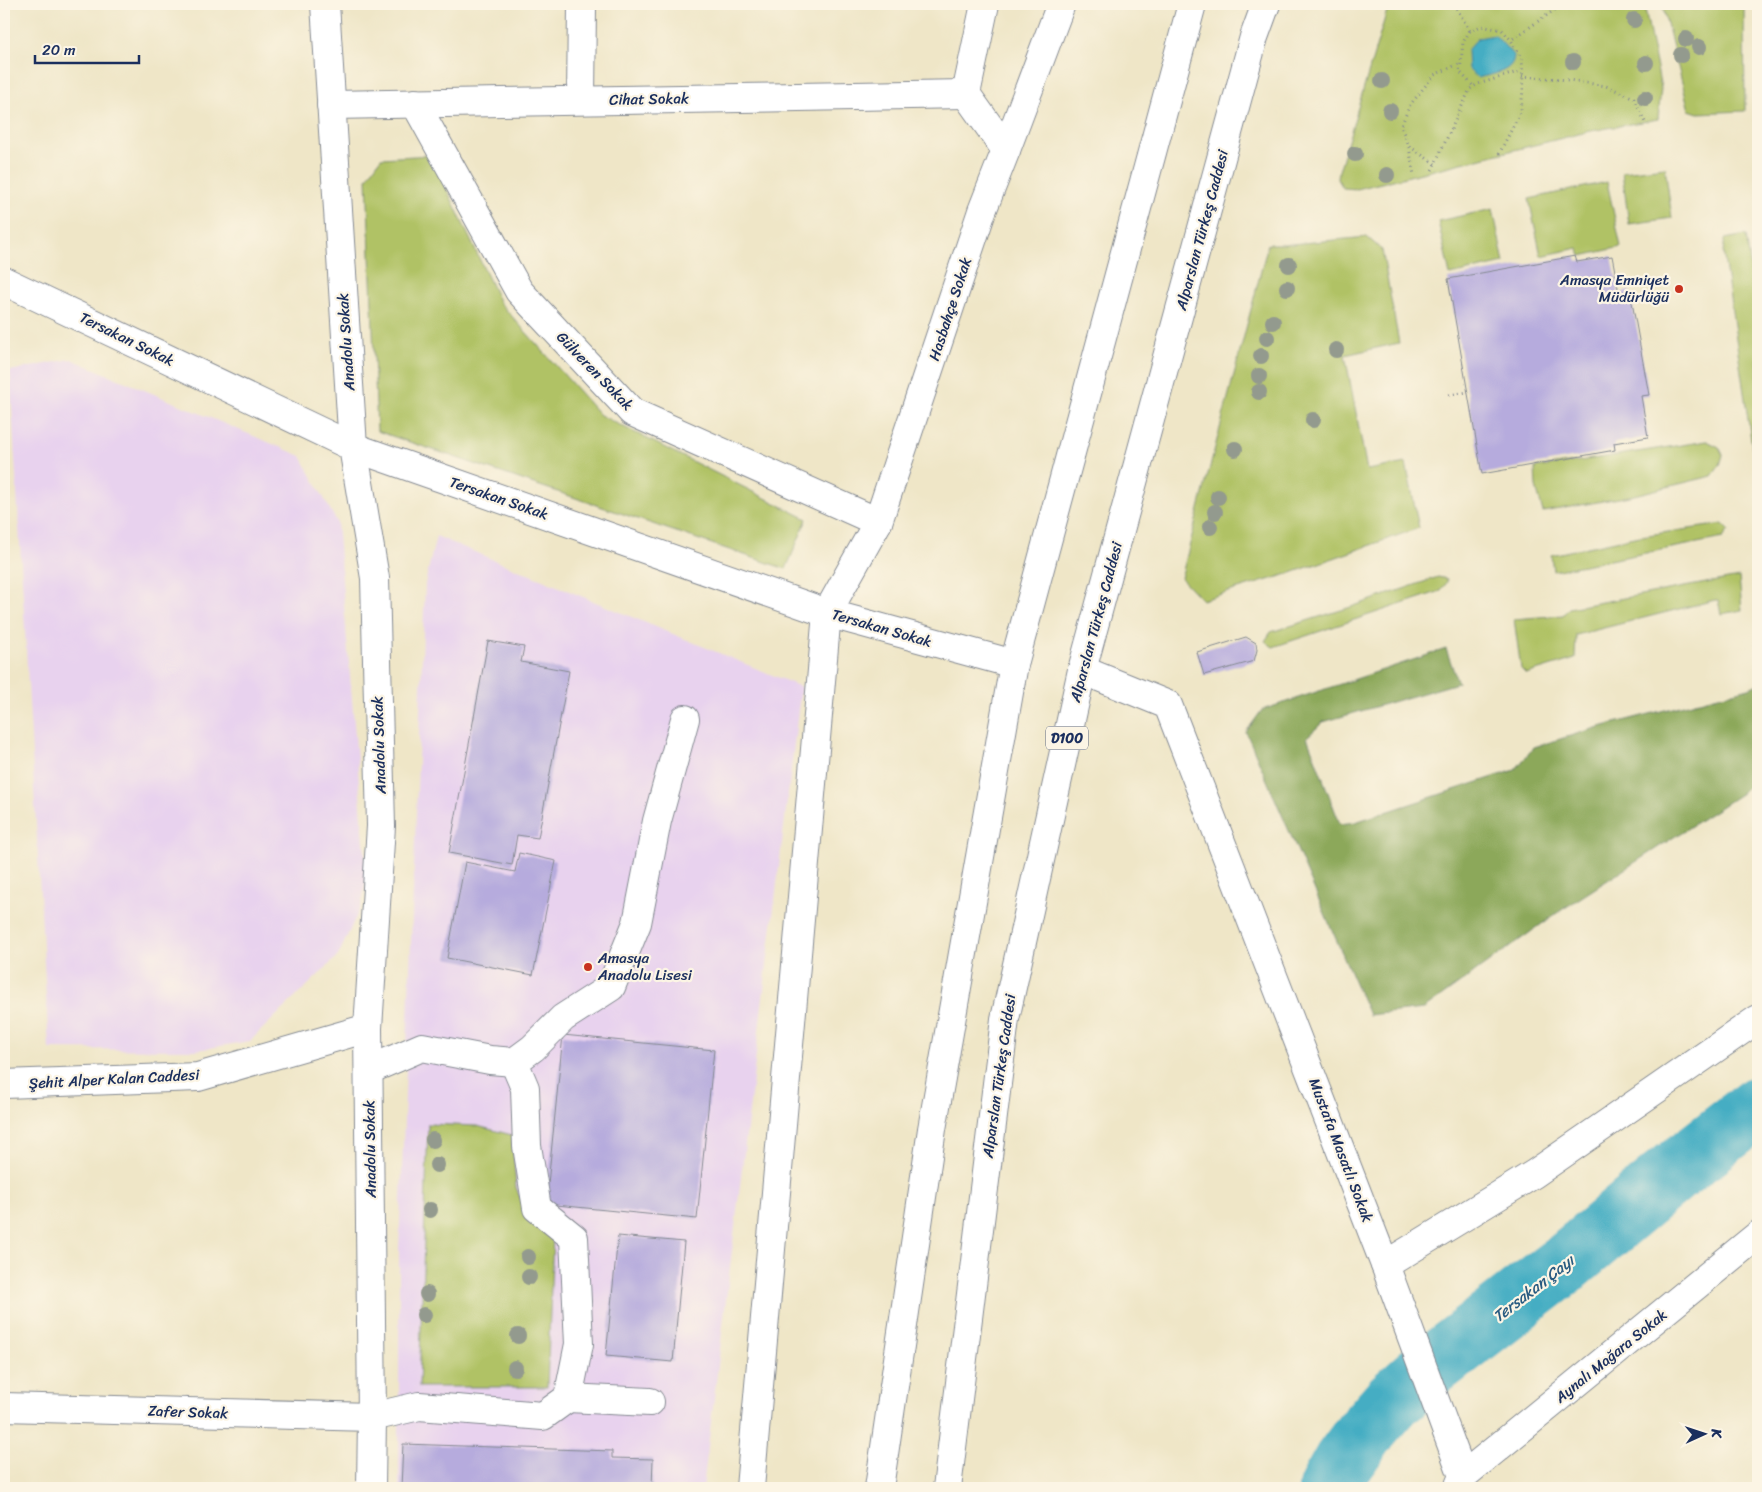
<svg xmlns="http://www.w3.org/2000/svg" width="1762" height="1492" viewBox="0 0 1762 1492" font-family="Sriracha,sans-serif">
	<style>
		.built { fill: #e8d2ee }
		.green { fill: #b0c265; stroke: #667862 }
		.forest { fill: #8ca85a; stroke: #546c5c }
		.water { fill: #44adc3; stroke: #306e90 }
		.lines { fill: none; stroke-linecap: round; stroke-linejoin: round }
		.river { stroke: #44adc3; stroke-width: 62 }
		.building { fill: #b6abdd }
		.minor-casing { stroke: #858a92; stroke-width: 30 }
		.highway-casing { stroke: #858a92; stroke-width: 30 }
		.path { stroke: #858a92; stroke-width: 3; stroke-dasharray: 1 4; stroke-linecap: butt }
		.minor { stroke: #fff; stroke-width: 28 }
		.highway { stroke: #fff; stroke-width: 28 }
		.tree { fill: #939a8e }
		.poi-dot { fill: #c8321e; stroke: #fcf5e5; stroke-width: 2 }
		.labels { text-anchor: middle; stroke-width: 4.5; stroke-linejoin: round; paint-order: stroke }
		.shield { fill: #fcf5e5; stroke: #5e6a86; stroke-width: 1 }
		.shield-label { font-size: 14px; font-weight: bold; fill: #1b2f5e }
		.street-label { font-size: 15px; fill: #1b2f5e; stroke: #fcf5e5 }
		.poi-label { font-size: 15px; fill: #1b2f5e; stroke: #fcf5e5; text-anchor: end }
		.water-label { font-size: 16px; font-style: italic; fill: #295b81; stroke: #fcf5e5 }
	</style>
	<rect width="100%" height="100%" fill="#fcf5e5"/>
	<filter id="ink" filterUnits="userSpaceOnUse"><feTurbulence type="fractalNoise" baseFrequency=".02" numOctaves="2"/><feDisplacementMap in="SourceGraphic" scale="10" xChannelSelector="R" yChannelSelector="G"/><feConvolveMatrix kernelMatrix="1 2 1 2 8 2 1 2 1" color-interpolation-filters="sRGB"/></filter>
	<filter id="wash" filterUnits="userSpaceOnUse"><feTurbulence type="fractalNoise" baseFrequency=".0096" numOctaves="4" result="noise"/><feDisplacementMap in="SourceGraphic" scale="20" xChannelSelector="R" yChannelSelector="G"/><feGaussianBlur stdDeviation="1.12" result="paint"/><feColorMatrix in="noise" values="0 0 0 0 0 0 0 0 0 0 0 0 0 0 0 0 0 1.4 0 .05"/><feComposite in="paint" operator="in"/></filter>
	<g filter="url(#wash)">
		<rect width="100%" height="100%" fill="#efe6c7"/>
		<g class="built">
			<polygon points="71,359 301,456 337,522 367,877 361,906 338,956 250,1041 197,1050 49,1049 10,371"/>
			<polygon points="436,536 801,687 703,1488 399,1488 399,1248 425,584"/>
		</g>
		<g class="green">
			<polygon points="1389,4 1644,4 1661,88 1658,119 1591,131 1357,189 1343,188 1338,179 1339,171"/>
			<polygon points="1662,4 1744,4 1745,111 1698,113 1689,110"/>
			<polygon points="431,155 500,303 600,415 807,519 786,569 377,431 367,178 381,158"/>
			<polygon points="1665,167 1672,218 1629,224 1622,172"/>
			<polygon points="1607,182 1621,247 1581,256 1578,248 1541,256 1529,199"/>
			<polygon points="1493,209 1504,263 1450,275 1438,221"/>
			<polygon points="1746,235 1758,319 1758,465 1754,460 1723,251 1725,239"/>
			<polygon points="1367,237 1382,250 1399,343 1345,355 1367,470 1406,463 1419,528 1291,573 1202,600 1181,578 1268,244 1292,244"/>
			<polygon points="1707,441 1719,447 1723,455 1720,465 1712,476 1630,496 1543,512 1536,487 1535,468"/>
			<polygon points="1723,524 1729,530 1723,538 1553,571 1551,555 1634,537"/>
			<polygon points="1438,577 1447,579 1447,582 1441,591 1273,647 1265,641 1271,632 1351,607"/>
			<polygon points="1739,577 1742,610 1721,614 1718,600 1715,600 1576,635 1575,659 1526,674 1521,669 1514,619 1563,615 1569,608"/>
			<polygon points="428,1124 477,1126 512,1135 516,1187 527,1215 553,1237 547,1387 419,1387"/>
		</g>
		<polygon class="forest" points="1446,649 1458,683 1323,722 1307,737 1340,824 1355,822 1515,770 1534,747 1596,728 1749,688 1758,684 1758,777 1742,793 1557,913 1424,1009 1369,1015 1246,732 1262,710"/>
		<path class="water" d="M1495,35L1514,56C1513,73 1491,74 1478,78L1468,69L1467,50L1478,38Z"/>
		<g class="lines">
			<polyline class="river" points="1329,1488 1344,1461 1366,1431 1393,1400 1423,1373 1566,1263 1673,1173 1758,1107"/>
		</g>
		<g id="blocks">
			<g class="building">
				<polygon points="1575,256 1577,262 1612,256 1619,293 1630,291 1649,395 1641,396 1648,437 1614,443 1615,450 1482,474 1448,279"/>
				<polygon points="1246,637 1256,643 1257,650 1254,661 1204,675 1197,652"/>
				<polygon points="488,641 524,647 521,662 569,671 538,838 517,835 512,865 449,853"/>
				<polygon points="519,853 556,861 533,975 447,958 465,862 515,872"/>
				<polygon points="563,1035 714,1050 697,1219 546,1204"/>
				<polygon points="618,1236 684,1242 673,1362 606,1356"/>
				<polygon points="403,1444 612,1451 612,1458 653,1459 652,1488 401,1488"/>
			</g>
		</g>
	</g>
	<g filter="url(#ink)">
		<use href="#blocks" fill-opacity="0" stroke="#858a92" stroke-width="1"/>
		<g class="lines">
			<defs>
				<g id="minor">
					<polyline points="325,4 353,447 375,578 381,826 368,1028 372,1417 371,1488"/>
					<polyline points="581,100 582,4"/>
					<polyline points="415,103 519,291 632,412 878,522"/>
					<polyline points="331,105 966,94"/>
					<polyline points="1006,150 1061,4"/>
					<polyline points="4,281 353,447 827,613 1014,664"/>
					<polyline points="1082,670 1168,705 1385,1265 1534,1174 1758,1019"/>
					<polyline points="369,1070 422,1047 490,1060 514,1062"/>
					<polyline points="4,1084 198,1077 368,1028"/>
					<polyline points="1385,1265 1463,1476 1458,1488"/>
					<polyline points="568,1398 650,1402"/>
					<polyline points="4,1407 372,1417 419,1406 543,1416 568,1398 579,1344 574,1238 537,1208 527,1146 525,1088 514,1062 533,1048 563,1018 611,987 637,923 657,821 685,719"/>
					<polyline points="1463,1476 1758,1235"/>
					<polyline points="750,1488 827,613 878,522 982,211 1006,150 966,94 985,4"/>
				</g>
				<g id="highway">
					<polyline points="879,1488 932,1129 1014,664 1192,4"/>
					<polyline points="947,1488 1005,1019 1082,670 1254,37 1266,4"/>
				</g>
			</defs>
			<use href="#minor" class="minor-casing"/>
			<use href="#highway" class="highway-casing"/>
			<g class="path">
				<polyline points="1454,4 1470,31 1481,26 1502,30 1511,40"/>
				<polyline points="1470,31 1463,42 1460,72 1474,87"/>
				<polyline points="1522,76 1569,80 1606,86 1634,98 1645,122"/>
				<polyline points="1409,147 1414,175"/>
				<polyline points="1499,154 1521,111 1523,89 1522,58 1511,40 1556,9 1560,4"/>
				<polyline points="1435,164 1409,146 1401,126 1410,105 1434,75 1461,63"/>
				<polyline points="1432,170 1470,89 1478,84 1521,71"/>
				<polyline points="1449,395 1468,392"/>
			</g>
			<use href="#minor" class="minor"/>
			<use href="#highway" class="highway"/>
		</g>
		<g class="tree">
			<circle cx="1634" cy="20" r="8"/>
			<circle cx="1686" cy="39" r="8"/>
			<circle cx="1699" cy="47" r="8"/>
			<circle cx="1681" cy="55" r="8"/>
			<circle cx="1573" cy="62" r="8"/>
			<circle cx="1646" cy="63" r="8"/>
			<circle cx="1382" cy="81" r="8"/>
			<circle cx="1645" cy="98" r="8"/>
			<circle cx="1390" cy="111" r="8"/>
			<circle cx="1355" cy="154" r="8"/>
			<circle cx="1387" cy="175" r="8"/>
			<circle cx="1289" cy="265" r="8"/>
			<circle cx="1287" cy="288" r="8"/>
			<circle cx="1273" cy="322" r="8"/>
			<circle cx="1267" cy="338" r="8"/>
			<circle cx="1336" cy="350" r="8"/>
			<circle cx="1261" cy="356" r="8"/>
			<circle cx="1259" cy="376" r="8"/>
			<circle cx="1259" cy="392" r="8"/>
			<circle cx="1313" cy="420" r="8"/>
			<circle cx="1235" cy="449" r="8"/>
			<circle cx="1218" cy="497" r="8"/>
			<circle cx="1215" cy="512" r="8"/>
			<circle cx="1210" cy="527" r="8"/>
			<circle cx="433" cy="1140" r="8"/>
			<circle cx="437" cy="1165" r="8"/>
			<circle cx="430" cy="1210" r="8"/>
			<circle cx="528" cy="1257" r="8"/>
			<circle cx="529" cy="1277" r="8"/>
			<circle cx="427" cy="1294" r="8"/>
			<circle cx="424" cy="1315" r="8"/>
			<circle cx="518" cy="1336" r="8"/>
			<circle cx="515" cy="1368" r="8"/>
		</g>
	</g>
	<g class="poi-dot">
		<circle cx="1679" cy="289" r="5"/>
		<circle cx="588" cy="967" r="5"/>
	</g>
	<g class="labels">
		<rect class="shield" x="1046" y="726.5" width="42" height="23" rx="4"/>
		<g class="shield-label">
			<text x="1067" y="743">D100</text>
		</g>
		<g class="street-label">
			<text transform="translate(649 99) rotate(-1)" y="5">Cihat Sokak</text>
			<text transform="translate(1202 230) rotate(-75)" y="5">Alparslan Türkeş Caddesi</text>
			<text transform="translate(950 309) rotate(-72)" y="5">Hasbahçe Sokak</text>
			<text transform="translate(127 339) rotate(26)" y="5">Tersakan Sokak</text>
			<text transform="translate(346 342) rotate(-94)" y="5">Anadolu Sokak</text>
			<text transform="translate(595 371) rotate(46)" y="5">Gülveren Sokak</text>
			<text transform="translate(499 498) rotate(19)" y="5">Tersakan Sokak</text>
			<text transform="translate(1096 622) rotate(-75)" y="5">Alparslan Türkeş Caddesi</text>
			<text transform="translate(882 628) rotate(16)" y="5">Tersakan Sokak</text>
			<text transform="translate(379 745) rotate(-92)" y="5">Anadolu Sokak</text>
			<text transform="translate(999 1076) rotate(-82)" y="5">Alparslan Türkeş Caddesi</text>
			<text transform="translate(114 1079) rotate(-3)" y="5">Şehit Alper Kalan Caddesi</text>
			<text transform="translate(370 1149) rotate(-91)" y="5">Anadolu Sokak</text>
			<text transform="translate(1341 1150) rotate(69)" y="5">Mustafa Masatlı Sokak</text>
			<text transform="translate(1611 1356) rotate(-39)" y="5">Aynalı Mağara Sokak</text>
			<text transform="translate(188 1412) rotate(2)" y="5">Zafer Sokak</text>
		</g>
		<g class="poi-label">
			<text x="1669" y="285">Amasya Emniyet<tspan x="1669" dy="17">Müdürlüğü</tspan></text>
			<text x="598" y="963" text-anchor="start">Amasya<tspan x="598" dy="17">Anadolu Lisesi</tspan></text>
		</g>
		<g class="water-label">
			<text transform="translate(1533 1288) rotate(-38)" y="6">Tersakan Çayı</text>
		</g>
	</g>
	<rect width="1762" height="1492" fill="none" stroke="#fcf5e5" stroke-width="20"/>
	<g transform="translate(1704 1434) rotate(87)" stroke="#fcf5e5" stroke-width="4" paint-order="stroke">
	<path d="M0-4L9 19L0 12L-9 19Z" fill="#1b2f5e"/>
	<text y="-8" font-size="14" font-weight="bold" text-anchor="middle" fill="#1b2f5e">K</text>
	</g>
	<path d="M35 55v8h104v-8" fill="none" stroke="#1b2f5e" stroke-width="2.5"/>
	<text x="42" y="55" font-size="15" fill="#1b2f5e" stroke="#fcf5e5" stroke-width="4" paint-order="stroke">20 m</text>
</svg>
